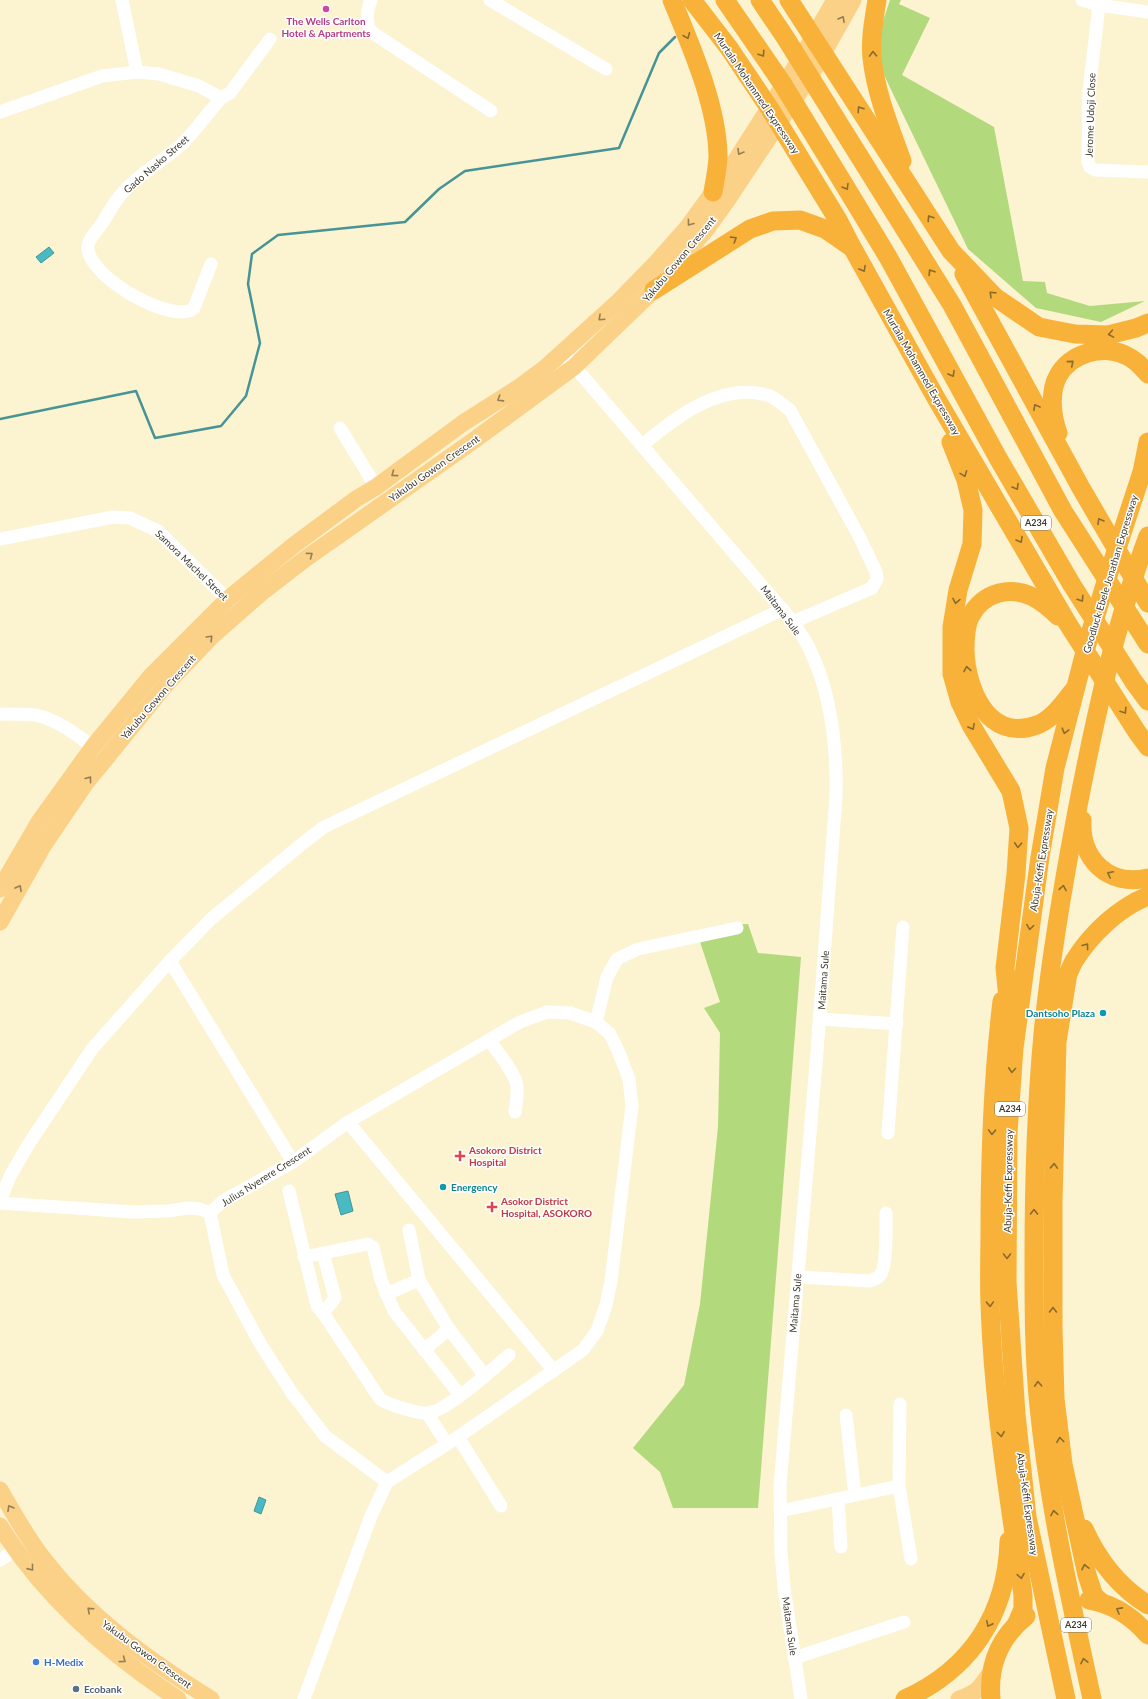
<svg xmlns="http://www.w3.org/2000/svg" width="1148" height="1699" viewBox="0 0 1148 1699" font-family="Lato,sans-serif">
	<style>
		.green { fill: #b3d97d }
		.water { fill: #49bac3; stroke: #469496 }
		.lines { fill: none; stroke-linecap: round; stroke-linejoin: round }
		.stream { stroke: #469496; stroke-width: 2.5 }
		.minor { stroke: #fff; stroke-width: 13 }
		.major { stroke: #fbd188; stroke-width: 17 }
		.highway { stroke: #f8b239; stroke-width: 19 }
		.oneway { stroke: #947e56 }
		.oneway2 { stroke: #896b32 }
		.hotel-dot { fill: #d1479c; stroke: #fff; stroke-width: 1.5 }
		.culture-dot { fill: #0f9aa8; stroke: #fff; stroke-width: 1.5 }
		.health-dot { fill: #e0444e; stroke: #fff; stroke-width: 1.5 }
		.shop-dot { fill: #3f7fe0; stroke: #fff; stroke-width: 1.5 }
		.service-dot { fill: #5c6f8a; stroke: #fff; stroke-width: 1.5 }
		.labels { text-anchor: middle; stroke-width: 3; stroke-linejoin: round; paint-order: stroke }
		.shield { fill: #fff; stroke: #79766d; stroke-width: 1 }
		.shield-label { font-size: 9px; font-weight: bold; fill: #3f3b2e }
		.hotel-label { font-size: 10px; font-weight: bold; fill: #b23c85; stroke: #fff }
		.street-label { font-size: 10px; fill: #3f3b2e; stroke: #fff }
		.culture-label { font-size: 10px; font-weight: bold; fill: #0d838f; stroke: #fff; text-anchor: end }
		.health-label { font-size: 10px; font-weight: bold; fill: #be3a42; stroke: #fff; text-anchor: start }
		.shop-label { font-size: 10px; font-weight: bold; fill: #366cbe; stroke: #fff; text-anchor: start }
		.service-label { font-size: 10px; font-weight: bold; fill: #4e5e75; stroke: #fff; text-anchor: start }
	</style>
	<rect width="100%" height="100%" fill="#fcf3d1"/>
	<g class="green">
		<polygon points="890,0 901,0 899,4 930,18 902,75 994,127 1023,281 1045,282 1047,293 1090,306 1145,301 1101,322 1036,308 968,249 882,71 878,36"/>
		<polygon points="748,924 758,953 801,957 758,1508 673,1508 660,1472 633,1448 684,1385 700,1304 718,1127 720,1033 704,1008 720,1002 701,945 698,930 725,925"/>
	</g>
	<g class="water">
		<polygon points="49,247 54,253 41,263 36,257"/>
		<polygon points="348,1191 353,1211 341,1215 335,1194"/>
		<polygon points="259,1497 266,1500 261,1514 254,1511"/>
	</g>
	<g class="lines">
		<polyline class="stream" points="0,419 136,391 155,438 221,426 246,396 260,343 248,284 252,254 278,235 405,222 439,189 465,171 619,148 659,53 675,37"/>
		<g class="minor">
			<polyline points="122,0 137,72"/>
			<path d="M371,0C366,11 366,20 370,31L491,111"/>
			<polyline points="490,0 606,69"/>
			<polyline points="1082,0 1099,5 1148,12"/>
			<polyline points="1099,5 1089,91 1088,162 1090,167 1095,170 1148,172"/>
			<polyline points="0,112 102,76 137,72 159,74 199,86 221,98"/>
			<path d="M211,264L194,308C174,327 77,272 89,242C92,235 98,229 103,222C108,214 113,204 119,197C136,175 162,162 182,144C196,130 208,113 221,98L230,93L270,39"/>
			<path d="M562,352L793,622C798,631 805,639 809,648C832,694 837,746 836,796L817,1052L780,1486L781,1553L784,1587L801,1699"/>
			<polyline points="340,428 376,487"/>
			<path d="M642,445C677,417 722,380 770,396C777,399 784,406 790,410L860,538L876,572L877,579L872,588L793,622"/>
			<polyline points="0,539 113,517 130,518 158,531 234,606"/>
			<path d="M0,714C12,714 23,714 35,715C58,719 81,738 100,752"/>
			<polyline points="170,961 293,1162"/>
			<polyline points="820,1019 897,1024"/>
			<polyline points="596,1022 607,977 617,959 638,949 737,928"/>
			<path d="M489,1040C497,1052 516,1073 517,1087C518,1096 516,1104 515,1112"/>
			<polyline points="348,1122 554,1371"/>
			<polyline points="888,1133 903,927"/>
			<path d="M289,1191L317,1306L323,1313L380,1399C387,1404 418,1414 427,1413C445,1413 494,1368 509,1355"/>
			<polyline points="0,1202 10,1176 30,1142 92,1049 170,961 211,919 303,843 324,827 783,609"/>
			<polyline points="0,1203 133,1212 168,1211 188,1208 200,1209 210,1213 223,1201 293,1162 348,1122 520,1022 547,1012 570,1013 596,1022 610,1034 619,1053 629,1079 632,1106 611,1281 606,1305 597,1331 583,1350 458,1437 387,1482 371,1516 304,1699"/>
			<polyline points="210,1213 223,1275 261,1345 292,1393 325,1436 387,1482"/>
			<polyline points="409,1230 419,1280 449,1329 485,1376"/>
			<polyline points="304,1257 368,1244 373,1247 381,1280 394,1311 460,1395"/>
			<path d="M798,1277L870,1281C874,1279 879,1278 881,1274C887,1264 886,1226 886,1213"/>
			<polyline points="386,1294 419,1280"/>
			<polyline points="323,1313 335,1298 323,1253"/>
			<polyline points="424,1350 449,1329"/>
			<polyline points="900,1404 899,1486 911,1559"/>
			<polyline points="427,1413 447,1444"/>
			<polyline points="846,1415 855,1495"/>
			<polyline points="458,1437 501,1506"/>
			<polyline points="838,1499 841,1547"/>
			<polyline points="780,1511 899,1486"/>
			<polyline points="0,1560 24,1545"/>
			<polyline points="794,1658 904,1622"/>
		</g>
		<g class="major">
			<polyline points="0,889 39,822 93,747 151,676 228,599 294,545 356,499 376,487 463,423 518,388 545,368 619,301 656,263 687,228 732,166 801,58 835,0"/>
			<polyline points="0,922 43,846 85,784 168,682 212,636 261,593 305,559 473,441 574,367 654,290 705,231 726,202 812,73 853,0"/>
			<path d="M0,1490C13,1513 26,1536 42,1557C87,1616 148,1660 211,1699"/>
			<path d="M0,1526C44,1597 108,1653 178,1699"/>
			<path d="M959,1699C979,1692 979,1689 991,1672"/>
		</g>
		<g class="highway">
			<path d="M672,0C691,46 717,105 718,155C718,167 715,180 713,192"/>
			<polyline points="692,0 729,48 770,109 838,220 852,247 936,398 1068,624 1137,732 1148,747"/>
			<polyline points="725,0 782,83 845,186 888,257 998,458 1072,585 1134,682 1148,701"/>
			<polyline points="760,0 785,37 952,305 1063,511 1148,644"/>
			<polyline points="789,0 951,251 995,297 1039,327 1075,334 1108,335 1136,328 1148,323"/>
			<path d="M877,0C874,19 870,39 872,58C876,94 890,128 902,161"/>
			<polyline points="964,274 1081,488 1148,603"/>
			<polyline points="654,290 750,229 773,221 800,220 825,229 851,247"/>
			<path d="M1058,433C1052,417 1049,392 1058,376C1070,354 1101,344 1125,355C1135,359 1141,366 1148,374"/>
			<polyline points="951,442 966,480 973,510 972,544 958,590 952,627 952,674 960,702 971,725 1011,791 1019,828 1016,874 1005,968 1010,1018"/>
			<polyline points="1142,472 1148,442"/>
			<path d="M1058,616C1041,600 1024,587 999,593C987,596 976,605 970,617C965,627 965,639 965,650C966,689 988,743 1037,725C1053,719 1063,703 1074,690"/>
			<path d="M1082,820C1080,859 1108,887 1148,878"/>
			<polyline points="1067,979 1057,1042 1053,1203 1053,1327 1055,1399 1063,1464 1087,1575 1094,1596 1101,1602"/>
			<path d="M1062,990C1066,981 1069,970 1074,961C1091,934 1118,908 1148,896"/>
			<path d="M1002,1001C993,1077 990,1154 990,1231C990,1255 989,1279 990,1303C993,1401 1009,1498 1023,1595V1609L1017,1623"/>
			<path d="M1084,1529C1098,1560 1119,1587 1148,1605"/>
			<path d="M1089,1600C1114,1604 1132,1616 1148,1635"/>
			<path d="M905,1699C971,1669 1007,1614 1009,1541"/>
			<path d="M991,1699C988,1665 1000,1637 1026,1616"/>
			<polyline points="1066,1699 1027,1517 1016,1414 1007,1282 1008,1133 1014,1048 1040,857 1055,768 1087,644 1105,585 1141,475 1148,460"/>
			<path d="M1092,1699C1071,1602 1049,1506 1039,1407C1034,1358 1034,1308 1034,1259C1034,1184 1036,1109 1043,1034C1050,959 1063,885 1077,811C1095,718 1115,625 1148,536"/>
		</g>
	</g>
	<defs><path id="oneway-chevron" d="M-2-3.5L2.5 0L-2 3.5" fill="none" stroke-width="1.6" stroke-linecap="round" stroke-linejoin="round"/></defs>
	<g class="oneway">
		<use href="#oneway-chevron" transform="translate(842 19) rotate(-61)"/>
		<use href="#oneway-chevron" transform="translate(740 152) rotate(121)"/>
		<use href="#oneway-chevron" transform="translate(690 223) rotate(127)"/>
		<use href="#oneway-chevron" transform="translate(601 318) rotate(137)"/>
		<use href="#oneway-chevron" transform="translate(500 399) rotate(148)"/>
		<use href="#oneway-chevron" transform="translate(394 474) rotate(143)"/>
		<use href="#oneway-chevron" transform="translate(310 555) rotate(-36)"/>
		<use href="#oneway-chevron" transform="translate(210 638) rotate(-45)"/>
		<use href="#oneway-chevron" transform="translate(89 779) rotate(-52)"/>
		<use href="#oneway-chevron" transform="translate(19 888) rotate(-61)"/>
		<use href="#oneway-chevron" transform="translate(10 1508) rotate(-120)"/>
		<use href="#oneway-chevron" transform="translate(31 1568) rotate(51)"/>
		<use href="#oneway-chevron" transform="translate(90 1610) rotate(-138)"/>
		<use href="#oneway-chevron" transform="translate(123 1660) rotate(37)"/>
	</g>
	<g class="oneway2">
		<use href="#oneway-chevron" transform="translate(687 36) rotate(68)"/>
		<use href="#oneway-chevron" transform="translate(762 54) rotate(56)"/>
		<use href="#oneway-chevron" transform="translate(873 54) rotate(-92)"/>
		<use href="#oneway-chevron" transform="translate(860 109) rotate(-123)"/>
		<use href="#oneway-chevron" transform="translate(846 187) rotate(59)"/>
		<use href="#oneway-chevron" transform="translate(930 218) rotate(-123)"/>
		<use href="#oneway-chevron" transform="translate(734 239) rotate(-32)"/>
		<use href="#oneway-chevron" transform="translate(863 269) rotate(61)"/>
		<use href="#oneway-chevron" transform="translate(931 272) rotate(-122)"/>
		<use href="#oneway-chevron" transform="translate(992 294) rotate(-136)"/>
		<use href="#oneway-chevron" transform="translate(1111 334) rotate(170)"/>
		<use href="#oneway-chevron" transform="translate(1071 363) rotate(-40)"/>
		<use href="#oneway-chevron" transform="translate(952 374) rotate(61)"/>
		<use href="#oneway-chevron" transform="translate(1036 407) rotate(-119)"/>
		<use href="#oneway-chevron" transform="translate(964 474) rotate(69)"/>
		<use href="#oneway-chevron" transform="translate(1016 487) rotate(60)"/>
		<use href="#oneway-chevron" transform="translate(1100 521) rotate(-120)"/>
		<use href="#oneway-chevron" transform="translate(1020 540) rotate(60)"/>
		<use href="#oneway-chevron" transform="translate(1081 599) rotate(57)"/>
		<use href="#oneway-chevron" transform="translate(956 601) rotate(100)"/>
		<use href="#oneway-chevron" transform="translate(967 669) rotate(-100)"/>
		<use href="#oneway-chevron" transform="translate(1124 711) rotate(57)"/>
		<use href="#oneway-chevron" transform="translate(972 727) rotate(61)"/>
		<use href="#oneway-chevron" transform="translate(1065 731) rotate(105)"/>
		<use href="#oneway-chevron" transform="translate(1018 845) rotate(93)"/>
		<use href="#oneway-chevron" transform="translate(1110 874) rotate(-154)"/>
		<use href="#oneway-chevron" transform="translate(1063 888) rotate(-81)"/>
		<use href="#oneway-chevron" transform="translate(1030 927) rotate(98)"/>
		<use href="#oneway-chevron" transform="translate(1086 946) rotate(-53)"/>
		<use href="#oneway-chevron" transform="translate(1012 1070) rotate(94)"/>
		<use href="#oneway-chevron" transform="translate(992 1132) rotate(92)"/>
		<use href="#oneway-chevron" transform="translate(1054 1166) rotate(-88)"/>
		<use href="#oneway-chevron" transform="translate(1034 1212) rotate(-89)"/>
		<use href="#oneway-chevron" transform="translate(1007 1256) rotate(90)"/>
		<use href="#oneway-chevron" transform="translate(990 1304) rotate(88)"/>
		<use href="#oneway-chevron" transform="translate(1053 1310) rotate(-90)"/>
		<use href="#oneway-chevron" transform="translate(1038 1384) rotate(-93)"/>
		<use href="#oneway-chevron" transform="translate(1001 1434) rotate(83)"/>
		<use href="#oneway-chevron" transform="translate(1060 1440) rotate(-97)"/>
		<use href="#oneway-chevron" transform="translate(1054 1513) rotate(-100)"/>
		<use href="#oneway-chevron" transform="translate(1085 1567) rotate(-102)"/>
		<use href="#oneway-chevron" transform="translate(1021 1576) rotate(81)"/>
		<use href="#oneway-chevron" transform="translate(1119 1610) rotate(-151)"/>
		<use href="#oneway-chevron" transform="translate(989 1624) rotate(116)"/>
		<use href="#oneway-chevron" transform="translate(1084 1661) rotate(-102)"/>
	</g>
	<circle class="hotel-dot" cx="326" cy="9" r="4"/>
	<g class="culture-dot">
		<circle cx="1103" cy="1013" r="4"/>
		<circle cx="443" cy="1187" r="4"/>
	</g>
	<g class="health-dot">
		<path d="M458 1150h4v4h4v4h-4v4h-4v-4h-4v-4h4z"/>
		<path d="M490 1201h4v4h4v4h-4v4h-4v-4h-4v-4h4z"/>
	</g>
	<circle class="shop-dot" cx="36" cy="1662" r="4"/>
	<circle class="service-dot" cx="76" cy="1689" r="4"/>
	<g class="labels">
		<g class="shield">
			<rect x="1021" y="516" width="30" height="14" rx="3"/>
			<rect x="995" y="1102" width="30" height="14" rx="3"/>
			<rect x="1061" y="1618" width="30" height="14" rx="3"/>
		</g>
		<g class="shield-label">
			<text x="1036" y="526">A234</text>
			<text x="1010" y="1112">A234</text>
			<text x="1076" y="1628">A234</text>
		</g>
		<g class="hotel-label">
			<text x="326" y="25">The Wells Carlton<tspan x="326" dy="12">Hotel &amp; Apartments</tspan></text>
		</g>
		<g class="street-label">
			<text transform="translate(757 93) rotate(56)" y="4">Murtala Mohammed Expressway</text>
			<text transform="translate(1090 115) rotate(-88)" y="4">Jerome Udoji Close</text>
			<text transform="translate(156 164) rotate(-41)" y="4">Gado Nasko Street</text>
			<text transform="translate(679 259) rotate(-50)" y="4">Yakubu Gowon Crescent</text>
			<text transform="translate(922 372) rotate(60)" y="4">Murtala Mohammed Expressway</text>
			<text transform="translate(434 468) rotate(-35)" y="4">Yakubu Gowon Crescent</text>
			<text transform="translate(192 565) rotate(44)" y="4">Samora Machel Street</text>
			<text transform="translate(1110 574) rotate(-73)" y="4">Goodluck Ebele Jonathan Expressway</text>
			<text transform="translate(781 610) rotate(53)" y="4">Maitama Sule</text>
			<text transform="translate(158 697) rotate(-49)" y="4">Yakubu Gowon Crescent</text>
			<text transform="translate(1041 860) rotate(-81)" y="4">Abuja-Keffi Expressway</text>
			<text transform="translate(823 980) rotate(-86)" y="4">Maitama Sule</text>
			<text transform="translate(266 1176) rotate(-32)" y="4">Julius Nyerere Crescent</text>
			<text transform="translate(1008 1181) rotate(-89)" y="4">Abuja-Keffi Expressway</text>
			<text transform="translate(795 1303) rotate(-85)" y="4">Maitama Sule</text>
			<text transform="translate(1028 1504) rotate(82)" y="4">Abuja-Keffi Expressway</text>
			<text transform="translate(790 1626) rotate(82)" y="4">Maitama Sule</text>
			<text transform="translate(147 1654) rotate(36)" y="4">Yakubu Gowon Crescent</text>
		</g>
		<g class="culture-label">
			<text x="1095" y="1017">Dantsoho Plaza</text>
			<text x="451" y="1191" text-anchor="start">Energency</text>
		</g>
		<g class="health-label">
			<text x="469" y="1154">Asokoro District<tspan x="469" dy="12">Hospital</tspan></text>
			<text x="501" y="1205">Asokor District<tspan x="501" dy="12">Hospital, ASOKORO</tspan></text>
		</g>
		<g class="shop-label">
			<text x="44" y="1666">H-Medix</text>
		</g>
		<g class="service-label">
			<text x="84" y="1693">Ecobank</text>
		</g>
	</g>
</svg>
